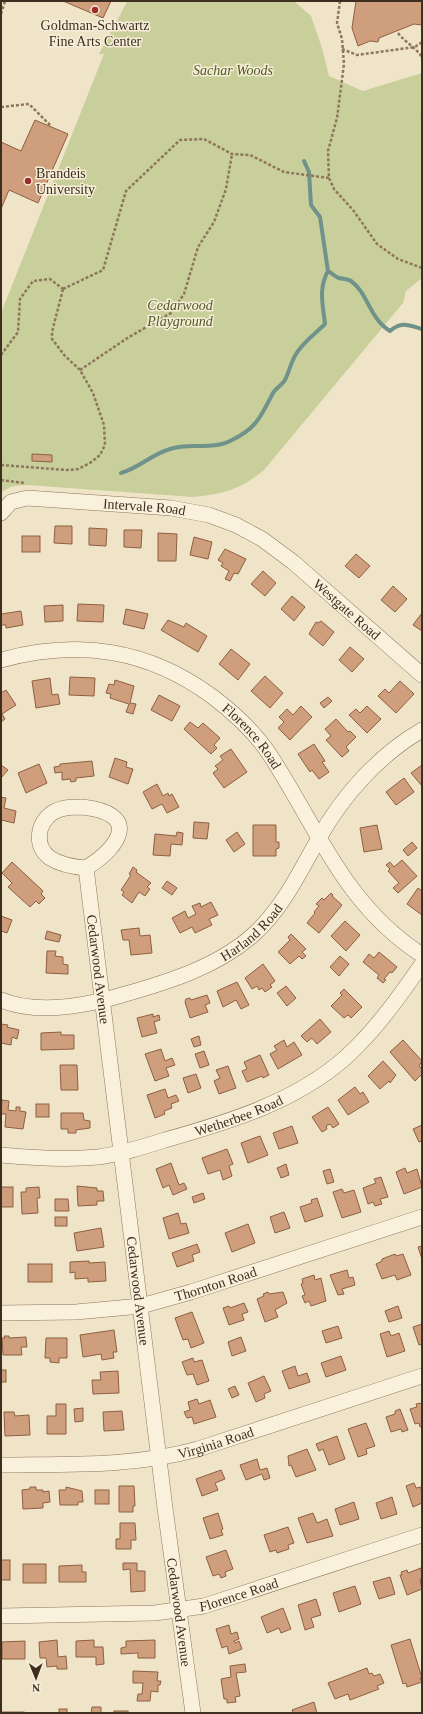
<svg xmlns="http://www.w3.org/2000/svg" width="423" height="1714" viewBox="0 0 423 1714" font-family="Georgia,serif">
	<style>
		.green { fill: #c9cf9b }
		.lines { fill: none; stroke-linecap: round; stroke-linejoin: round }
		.stream { stroke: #6f938a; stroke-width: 4 }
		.building { fill: #cf9f7d; stroke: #8d5f41 }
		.minor-casing { stroke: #8d765c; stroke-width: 16 }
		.path { stroke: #8d765c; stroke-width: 2.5; stroke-dasharray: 3 2; stroke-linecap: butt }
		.minor { stroke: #faf1dc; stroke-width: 15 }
		.poi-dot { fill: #9e2a2b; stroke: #f7eed8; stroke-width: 1.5 }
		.labels { text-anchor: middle; stroke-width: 3; stroke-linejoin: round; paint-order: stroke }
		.poi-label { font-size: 14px; fill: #3d2e20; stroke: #f7eed8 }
		.park-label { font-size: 14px; font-style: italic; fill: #4d5a26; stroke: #f7eed8 }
		.street-label { font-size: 14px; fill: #3d2e20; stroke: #f7eed8 }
	</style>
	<rect width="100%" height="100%" fill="#f0e4c8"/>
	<path class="green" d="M127,1H294L311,16L322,48L329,76L363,91L422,73V278L406,291L403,303L264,470C240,490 223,494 193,497L27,485L13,486L1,492V313L104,54H99C108,36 119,19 127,1Z"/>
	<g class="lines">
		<g class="stream">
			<path d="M304,161L309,172L311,205L320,217L328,271C332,273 335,277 339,278C343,279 348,279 351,281C368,293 369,318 390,331C402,321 408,325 422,329"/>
			<path d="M121,473C139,468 152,454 170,449C190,442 212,451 232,440C257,428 261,416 273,393C276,388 282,385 285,380C289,372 291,362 296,354C303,342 315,334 325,324C323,305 318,289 328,271"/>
		</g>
	</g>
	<g class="building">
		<polygon points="63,1 111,1 103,18"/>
		<polygon points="356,1 422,1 422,25 414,24 379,38 378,42 370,41 358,46 352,28"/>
		<polygon points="35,120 68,134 38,203 9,190 1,209 1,142 21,151"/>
		<polygon points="32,454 52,455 52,462 32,461"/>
		<polygon points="55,526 72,526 72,544 54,543"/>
		<polygon points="89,528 107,529 106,546 89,545"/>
		<polygon points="124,530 142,530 141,548 124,547"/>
		<polygon points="158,533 177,534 176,561 158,561"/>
		<rect x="22" y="536" width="18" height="16"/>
		<polygon points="194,537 212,542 208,559 190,555"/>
		<polygon points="225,549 246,559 238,574 234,573 230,581 225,579 229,571 221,566 223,563 218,560"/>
		<polygon points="356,554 370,566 359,578 345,566"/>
		<polygon points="263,571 276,583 265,596 251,584"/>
		<polygon points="393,586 407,599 395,612 381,600"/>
		<polygon points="292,596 305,607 294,621 281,609"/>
		<polygon points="78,604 104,605 103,622 77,621"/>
		<polygon points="63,605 63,621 45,622 44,606"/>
		<polygon points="126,609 148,614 144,629 123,624"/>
		<polygon points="21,611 23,625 6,628 6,625 1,625 1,614"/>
		<polygon points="422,613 422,631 413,625"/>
		<polygon points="168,620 184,627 186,623 207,636 198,652 161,630"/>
		<polygon points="321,621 334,632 323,646 309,634 316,622 318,623"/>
		<polygon points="350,647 364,659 352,672 339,660"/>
		<polygon points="231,649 250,664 238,680 219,664"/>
		<polygon points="265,676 283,693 270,708 251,691"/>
		<polygon points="70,677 95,678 94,696 69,695"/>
		<polygon points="50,678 52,695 58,694 60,704 36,708 32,681"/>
		<polygon points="115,680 134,686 130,703 136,704 133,714 126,712 129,704 110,698 111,694 106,693 109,684 114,685"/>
		<polygon points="400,681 414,694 396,713 378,696 385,689 389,693"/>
		<polygon points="6,690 16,705 2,714 5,719 1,722 1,693"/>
		<polygon points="159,695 180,706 172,721 151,710"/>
		<polygon points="328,697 332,701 324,708 320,703"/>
		<polygon points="301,706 312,717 290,740 278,728 284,722 279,717 287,709 293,715"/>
		<polygon points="367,706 381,719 367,733 349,715 356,709 360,713"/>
		<polygon points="336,719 348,732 350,731 356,737 346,747 349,751 342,757 326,740 331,736 325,729"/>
		<polygon points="190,722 198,728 203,723 220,738 214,745 217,748 211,754 184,729"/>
		<polygon points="314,744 325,761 322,762 329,772 319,779 312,770 310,772 298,754"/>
		<polygon points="231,749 247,772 224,788 213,773 218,769 215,766 223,760 220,756"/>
		<polygon points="115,758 127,762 126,767 133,769 128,784 109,777"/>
		<polygon points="92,761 94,776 76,778 76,781 71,782 70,779 62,780 62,772 55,773 54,767 60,766 60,764"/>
		<polygon points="39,764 47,783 26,793 18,773"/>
		<polygon points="1,765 8,770 1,778"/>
		<polygon points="422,765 422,786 411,773"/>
		<polygon points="404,778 414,792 396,805 386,792"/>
		<polygon points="157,784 163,796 168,793 169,796 172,794 179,807 167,813 162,804 152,809 143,792"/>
		<polygon points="1,797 6,798 4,808 16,811 14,823 1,820"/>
		<polygon points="194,822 209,823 207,839 193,838"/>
		<polygon points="253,825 276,825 276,842 279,842 279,848 276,849 276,856 253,856"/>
		<polygon points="377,825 382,849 364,852 360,828"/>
		<polygon points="177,832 183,833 182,845 171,844 170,856 153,855 155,834 176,836"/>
		<polygon points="237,832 245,844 234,852 226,840"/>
		<polygon points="412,842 417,848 408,856 403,850"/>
		<polygon points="402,860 417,876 398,893 393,888 399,883 388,871 390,869 386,865 390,862 394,867"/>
		<polygon points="12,862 43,891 41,894 45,898 39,904 36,901 30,907 8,887 12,883 2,873"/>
		<polygon points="133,867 137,870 136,872 151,883 147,887 150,889 145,896 139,892 132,903 122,895 124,892 121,890 131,875 129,874"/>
		<polygon points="167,881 177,888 172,895 162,888"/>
		<polygon points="418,888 422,891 422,915 407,904"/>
		<polygon points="331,893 333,895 332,896 342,905 319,933 307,923 315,913 314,912 319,906 316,904 322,898 324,900"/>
		<polygon points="211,902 218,915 209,919 212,925 195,933 192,927 180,933 172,918 185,911 188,918 196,914 192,906 200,903 201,907"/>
		<polygon points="1,916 12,920 7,933 1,931"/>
		<polygon points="345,921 360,935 346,951 331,936"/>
		<polygon points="139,928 140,936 150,935 152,953 131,955 129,940 123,940 121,930"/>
		<polygon points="47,931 61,935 59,942 45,939"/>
		<polygon points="291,934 306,949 302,952 306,956 302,959 299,956 290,964 278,952 290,940 288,937"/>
		<polygon points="47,951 56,951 55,956 63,957 63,964 68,965 68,974 46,973"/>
		<polygon points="379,952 397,967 392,973 390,972 384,979 386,980 383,983 377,978 379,975 363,962 369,954 374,958"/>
		<polygon points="340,956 349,964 339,976 330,967"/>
		<polygon points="263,964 275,981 270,985 272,987 265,992 262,988 259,990 257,986 252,989 245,978"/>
		<polygon points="237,982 249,1005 241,1009 236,1000 223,1007 217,991"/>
		<polygon points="286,986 296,998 287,1006 277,993"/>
		<polygon points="344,989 362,1007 351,1018 348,1015 344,1018 331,1006 342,995 340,993"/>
		<polygon points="207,995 210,1003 205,1005 208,1012 190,1018 185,1002 186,999 190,998 191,1000"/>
		<polygon points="153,1014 153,1017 159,1015 160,1020 154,1022 157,1033 142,1037 137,1018"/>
		<polygon points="320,1019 331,1032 317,1044 312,1038 307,1042 301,1036"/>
		<polygon points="1,1024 8,1025 7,1027 19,1030 17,1039 12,1037 11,1045 1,1043"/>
		<polygon points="61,1032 61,1035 74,1035 74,1049 41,1050 41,1033"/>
		<polygon points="199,1036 201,1045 194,1047 191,1039"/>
		<polygon points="284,1040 287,1047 294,1042 302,1055 278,1069 270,1054 277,1050 274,1046"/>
		<polygon points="403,1040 422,1061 419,1066 422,1069 422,1074 415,1081 390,1052"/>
		<polygon points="161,1049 165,1061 172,1058 175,1065 166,1068 169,1076 155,1081 145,1054"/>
		<polygon points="204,1051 209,1065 200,1068 195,1054"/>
		<polygon points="260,1055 269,1075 263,1078 262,1076 247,1082 242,1071 247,1069 244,1062"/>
		<polygon points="383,1061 396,1075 390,1083 389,1081 380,1089 368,1076"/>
		<polygon points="60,1065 77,1065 78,1090 61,1090"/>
		<polygon points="228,1066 236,1088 219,1094 214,1081 220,1078 216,1070"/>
		<polygon points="196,1074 201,1088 188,1093 183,1078"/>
		<polygon points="355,1087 360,1094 363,1092 369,1102 348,1115 338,1100"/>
		<polygon points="165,1089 168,1098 176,1095 179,1101 171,1104 172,1108 164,1111 165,1114 155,1118 147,1095"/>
		<polygon points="2,1100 9,1101 8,1110 16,1111 16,1107 20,1107 20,1111 26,1112 23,1129 5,1127 6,1114 1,1114"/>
		<rect x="36" y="1104" width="13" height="13"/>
		<polygon points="328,1107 339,1124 333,1128 330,1124 326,1126 327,1129 322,1132 312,1117"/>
		<polygon points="61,1113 83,1113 84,1120 90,1121 90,1128 76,1130 76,1133 68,1133 68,1129 61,1129"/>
		<polygon points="422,1125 422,1141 419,1142 413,1129"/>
		<polygon points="292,1126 298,1143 279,1149 273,1133"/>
		<polygon points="260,1136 268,1155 248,1163 241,1143"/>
		<polygon points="227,1149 233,1164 229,1166 232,1176 223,1180 220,1170 208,1174 202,1158"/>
		<polygon points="171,1163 179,1185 184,1183 187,1189 173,1195 169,1185 163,1188 156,1169"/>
		<polygon points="286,1164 289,1175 281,1178 277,1168"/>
		<polygon points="405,1168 407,1173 417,1169 422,1187 404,1194 396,1172"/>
		<polygon points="330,1169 334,1182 327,1184 323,1171"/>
		<polygon points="381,1177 388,1197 380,1199 382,1204 375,1206 373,1202 368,1204 363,1188 376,1183 374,1179"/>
		<polygon points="77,1186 97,1188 97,1191 103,1191 104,1201 97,1201 97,1205 78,1206"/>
		<rect x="1" y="1187" width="12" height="20"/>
		<polygon points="39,1187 40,1198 37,1198 38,1213 22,1214 21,1192 26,1192 26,1188"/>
		<polygon points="342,1189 344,1193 354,1190 361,1212 342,1218 333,1192"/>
		<polygon points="203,1193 205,1199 194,1203 192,1197"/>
		<polygon points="317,1198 323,1216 305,1222 300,1207 312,1203 311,1200"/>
		<polygon points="55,1199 68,1199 69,1211 55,1211"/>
		<polygon points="284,1212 290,1228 275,1233 270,1217"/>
		<polygon points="178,1213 181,1224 186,1223 189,1233 169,1239 163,1218"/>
		<rect x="55" y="1217" width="12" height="9"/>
		<polygon points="248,1224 255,1243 232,1252 225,1233"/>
		<polygon points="101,1228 104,1247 77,1251 74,1233"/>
		<polygon points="197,1244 200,1252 192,1255 194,1261 177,1267 172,1253"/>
		<polygon points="422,1246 422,1259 418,1247"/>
		<polygon points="395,1254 396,1256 403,1254 411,1275 397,1280 395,1275 382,1279 376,1264 382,1261 382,1259"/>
		<polygon points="89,1261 89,1263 105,1262 106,1281 88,1282 88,1278 75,1279 75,1272 70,1273 70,1262"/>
		<rect x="28" y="1264" width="24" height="18"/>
		<polygon points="347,1270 349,1278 353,1277 355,1285 342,1289 344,1294 338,1295 330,1275"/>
		<polygon points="314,1275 315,1280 321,1278 326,1301 311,1306 309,1301 305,1303 302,1296 305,1295 301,1284 303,1283 302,1279"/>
		<polygon points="268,1292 269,1294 283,1292 287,1303 275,1310 278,1317 265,1322 257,1299 264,1296 263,1294"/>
		<polygon points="244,1303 248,1312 242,1314 244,1320 229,1325 223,1308 229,1306 230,1308"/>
		<polygon points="398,1306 402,1318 389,1322 385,1311"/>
		<polygon points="192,1312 204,1343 191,1348 188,1339 183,1340 175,1318"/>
		<polygon points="422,1324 422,1344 419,1345 413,1327"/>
		<polygon points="338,1326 342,1338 326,1343 322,1331"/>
		<polygon points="114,1330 117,1352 113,1352 114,1358 102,1360 101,1354 83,1357 80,1335"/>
		<polygon points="389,1331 391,1336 399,1333 405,1351 387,1357 380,1334"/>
		<polygon points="4,1336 9,1336 9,1338 26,1337 27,1347 21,1347 22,1355 3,1355 2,1338 5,1338"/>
		<polygon points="241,1337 246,1351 232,1356 228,1342"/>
		<polygon points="46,1338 67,1338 67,1358 59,1358 59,1363 50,1362 50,1358 45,1358"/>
		<polygon points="341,1356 346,1370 326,1377 321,1363"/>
		<polygon points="193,1358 194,1362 202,1360 209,1381 197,1385 193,1374 187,1375 182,1362"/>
		<polygon points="295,1366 298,1376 307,1373 310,1382 289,1389 282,1371"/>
		<rect x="1" y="1370" width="5" height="12"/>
		<polygon points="118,1371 119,1393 93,1394 92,1380 101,1380 100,1372"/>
		<polygon points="264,1376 271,1391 264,1394 265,1398 256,1402 248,1383"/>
		<polygon points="235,1386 239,1395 232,1398 228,1389"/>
		<polygon points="197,1399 199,1404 210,1400 216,1417 194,1424 192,1417 187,1418 184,1412 190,1410 188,1402"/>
		<polygon points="420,1403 422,1405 422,1426 420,1427 419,1423 415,1424 410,1409 417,1407 416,1404"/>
		<polygon points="56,1404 66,1404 66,1434 47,1434 47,1416 56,1416"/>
		<polygon points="83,1408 83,1421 75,1422 74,1409"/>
		<polygon points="400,1409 408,1430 402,1432 401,1429 391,1432 386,1417 395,1414 395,1411"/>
		<polygon points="122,1411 124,1430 104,1431 103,1412"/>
		<polygon points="4,1412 14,1412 15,1416 29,1415 30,1435 5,1436"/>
		<polygon points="366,1423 375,1446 366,1449 367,1454 358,1457 348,1429"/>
		<polygon points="337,1436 345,1459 329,1465 323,1449 319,1451 316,1444"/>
		<polygon points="307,1449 316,1470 296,1477 291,1465 289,1466 288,1456"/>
		<polygon points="257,1459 260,1470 267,1468 270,1478 264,1480 262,1474 246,1480 240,1465"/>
		<polygon points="221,1470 225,1479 215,1483 218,1490 202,1496 196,1479"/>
		<polygon points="414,1483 416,1488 421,1487 422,1503 413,1507 406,1486"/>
		<polygon points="119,1486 134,1486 135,1506 133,1506 133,1512 119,1512"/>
		<polygon points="30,1487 36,1487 36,1490 43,1490 43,1492 49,1491 50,1502 43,1503 43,1508 23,1509 22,1490 30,1489"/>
		<polygon points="66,1487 82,1491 83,1502 78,1502 78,1505 60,1505 59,1490 66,1490"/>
		<rect x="95" y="1490" width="14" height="14"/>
		<polygon points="392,1497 397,1514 381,1519 376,1503"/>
		<polygon points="354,1502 359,1519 340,1525 335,1509"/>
		<polygon points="218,1513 223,1529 221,1530 223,1535 210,1539 203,1518"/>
		<polygon points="313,1513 317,1523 327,1519 333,1536 307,1543 298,1518"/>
		<polygon points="120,1523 135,1523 136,1540 131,1540 131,1549 116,1549 116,1539 120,1539"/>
		<polygon points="288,1527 294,1543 288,1545 289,1549 277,1553 276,1550 270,1552 264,1535"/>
		<polygon points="226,1550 233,1569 225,1572 226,1576 221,1578 219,1574 213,1576 206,1557"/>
		<rect x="1" y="1560" width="9" height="20"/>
		<polygon points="123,1563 137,1563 137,1571 145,1571 145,1591 131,1592 130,1569 123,1570"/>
		<rect x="23" y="1564" width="23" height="19"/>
		<polygon points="82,1565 82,1572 86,1572 86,1582 59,1582 59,1566"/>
		<polygon points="421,1568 422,1578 420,1579 422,1589 407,1595 400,1575 402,1575 401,1572 407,1570 408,1573"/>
		<polygon points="390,1577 395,1594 379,1599 373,1582"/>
		<polygon points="355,1586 361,1604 339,1612 333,1593"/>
		<polygon points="316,1599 321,1615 311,1618 314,1627 305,1630 298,1605"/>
		<polygon points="283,1608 291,1629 281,1633 279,1628 267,1633 261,1617"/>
		<polygon points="229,1625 231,1634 237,1632 239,1639 234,1641 235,1643 239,1641 242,1649 229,1654 227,1646 222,1648 216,1629"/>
		<polygon points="410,1639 422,1678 420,1678 422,1682 407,1687 406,1683 403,1684 391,1645"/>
		<polygon points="57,1640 58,1657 66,1656 67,1669 57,1669 57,1666 47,1667 46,1658 40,1658 39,1642"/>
		<polygon points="94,1640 94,1647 103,1647 104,1664 96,1665 96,1657 76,1657 76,1641"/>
		<polygon points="155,1640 155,1658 138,1658 138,1653 121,1654 121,1648 126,1647 126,1641"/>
		<polygon points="25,1641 25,1659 2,1659 2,1642"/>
		<polygon points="245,1664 246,1672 236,1673 240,1696 235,1697 236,1702 227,1703 227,1699 224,1699 221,1679 231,1677 230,1666"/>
		<polygon points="367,1668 369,1674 372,1673 374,1676 380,1674 384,1683 377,1686 379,1689 350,1700 348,1694 335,1699 328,1683"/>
		<polygon points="133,1671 158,1672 157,1681 161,1681 160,1685 158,1685 158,1692 151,1691 150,1701 137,1701 138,1694 142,1694 143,1683 133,1683"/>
		<polygon points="314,1702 317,1713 293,1713 292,1710"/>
		<polygon points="92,1707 101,1707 101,1713 91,1713"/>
		<rect x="59" y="1709" width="8" height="4"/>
		<rect x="114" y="1711" width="14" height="2"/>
		<rect x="1" y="1712" width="23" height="1"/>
	</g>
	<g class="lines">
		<defs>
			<g id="minor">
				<path id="s1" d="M1,513L11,502L27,498L171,508L209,515L236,525L262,539L293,562L422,675"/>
				<path id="s2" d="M1,660C79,639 148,649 213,697C234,713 253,730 268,752C317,826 343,904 422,955"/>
				<path d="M82,807C140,813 122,846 86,868C73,867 61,865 50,858C34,846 37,824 52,813C61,807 72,807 82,807Z"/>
				<path id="s3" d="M86,868L165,1508L193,1713"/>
				<path id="s4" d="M1,1000C38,1015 85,1006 122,995C168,982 217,967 253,935C283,908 299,873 319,838C343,795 379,755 422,730"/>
				<path id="s5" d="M1,1155C33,1158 66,1160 98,1157C121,1154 143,1147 165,1140C229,1122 295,1102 345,1058C375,1031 399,997 422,964"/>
				<path id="s6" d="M1,1313L76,1312L141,1306L191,1292L422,1217"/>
				<path id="s7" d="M1,1465C67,1464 134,1467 198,1449L422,1376"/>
				<path id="s8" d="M1,1616L155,1613L204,1606L422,1535"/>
			</g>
		</defs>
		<use href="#minor" class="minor-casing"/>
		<g class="path">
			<polyline points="340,1 337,23 342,39 344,64 337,118 328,151 329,178 334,189 353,210 377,244 398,259 422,268"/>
			<polyline points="1,14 5,1"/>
			<path d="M398,33C405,42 415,47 422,57"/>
			<polyline points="342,49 357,55 415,47 422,42"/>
			<polyline points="1,107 29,104 51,126"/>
			<polyline points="422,116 422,118"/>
			<polyline points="63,289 103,270 126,191 180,140 204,139 232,154 250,155 284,172 329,178"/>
			<polyline points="1,355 18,332 20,299 33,281 50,279 63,289"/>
			<polyline points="80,370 129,337 171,313 184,294 198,247 214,222 226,189 232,154"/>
			<polyline points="1,465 67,470 78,469 90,463 100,455 105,445 104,425 93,393 80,370 65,356 52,339 52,332 63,289"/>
			<polyline points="1,480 24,483"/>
		</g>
		<use href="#minor" class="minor"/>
	</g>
	<g class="poi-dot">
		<circle cx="95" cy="10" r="4"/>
		<circle cx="28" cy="181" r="4"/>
	</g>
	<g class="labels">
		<g class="poi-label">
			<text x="95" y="30">Goldman-Schwartz<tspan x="95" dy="16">Fine Arts Center</tspan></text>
			<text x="36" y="178" text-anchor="start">Brandeis<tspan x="36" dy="16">University</tspan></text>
		</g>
		<g class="park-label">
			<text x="233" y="75">Sachar Woods</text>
			<text x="180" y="310">Cedarwood<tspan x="180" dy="16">Playground</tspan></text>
		</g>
		<g class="street-label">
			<text dy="5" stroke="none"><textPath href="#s1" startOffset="149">Intervale Road</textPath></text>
			<text dy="5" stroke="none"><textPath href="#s1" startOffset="383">Westgate Road</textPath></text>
			<text dy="5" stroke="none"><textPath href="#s2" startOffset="279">Florence Road</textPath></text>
			<text dy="5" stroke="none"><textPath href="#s4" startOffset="269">Harland Road</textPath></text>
			<text dy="5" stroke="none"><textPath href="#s3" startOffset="102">Cedarwood Avenue</textPath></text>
			<text dy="5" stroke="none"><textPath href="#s5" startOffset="244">Wetherbee Road</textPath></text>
			<text dy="5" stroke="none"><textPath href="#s6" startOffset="218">Thornton Road</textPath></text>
			<text dy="5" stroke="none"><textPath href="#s3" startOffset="426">Cedarwood Avenue</textPath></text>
			<text dy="5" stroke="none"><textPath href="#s7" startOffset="217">Virginia Road</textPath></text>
			<text dy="5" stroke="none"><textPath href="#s8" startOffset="240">Florence Road</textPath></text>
			<text dy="5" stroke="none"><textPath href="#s3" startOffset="750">Cedarwood Avenue</textPath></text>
		</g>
	</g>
	<rect width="423" height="1714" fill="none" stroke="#3d2e20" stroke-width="4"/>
	<g transform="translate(36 1678) rotate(179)" stroke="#f7eed8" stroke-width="3" paint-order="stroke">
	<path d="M0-3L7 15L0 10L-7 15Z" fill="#3d2e20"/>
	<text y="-6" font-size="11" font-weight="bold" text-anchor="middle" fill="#3d2e20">N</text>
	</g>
</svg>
